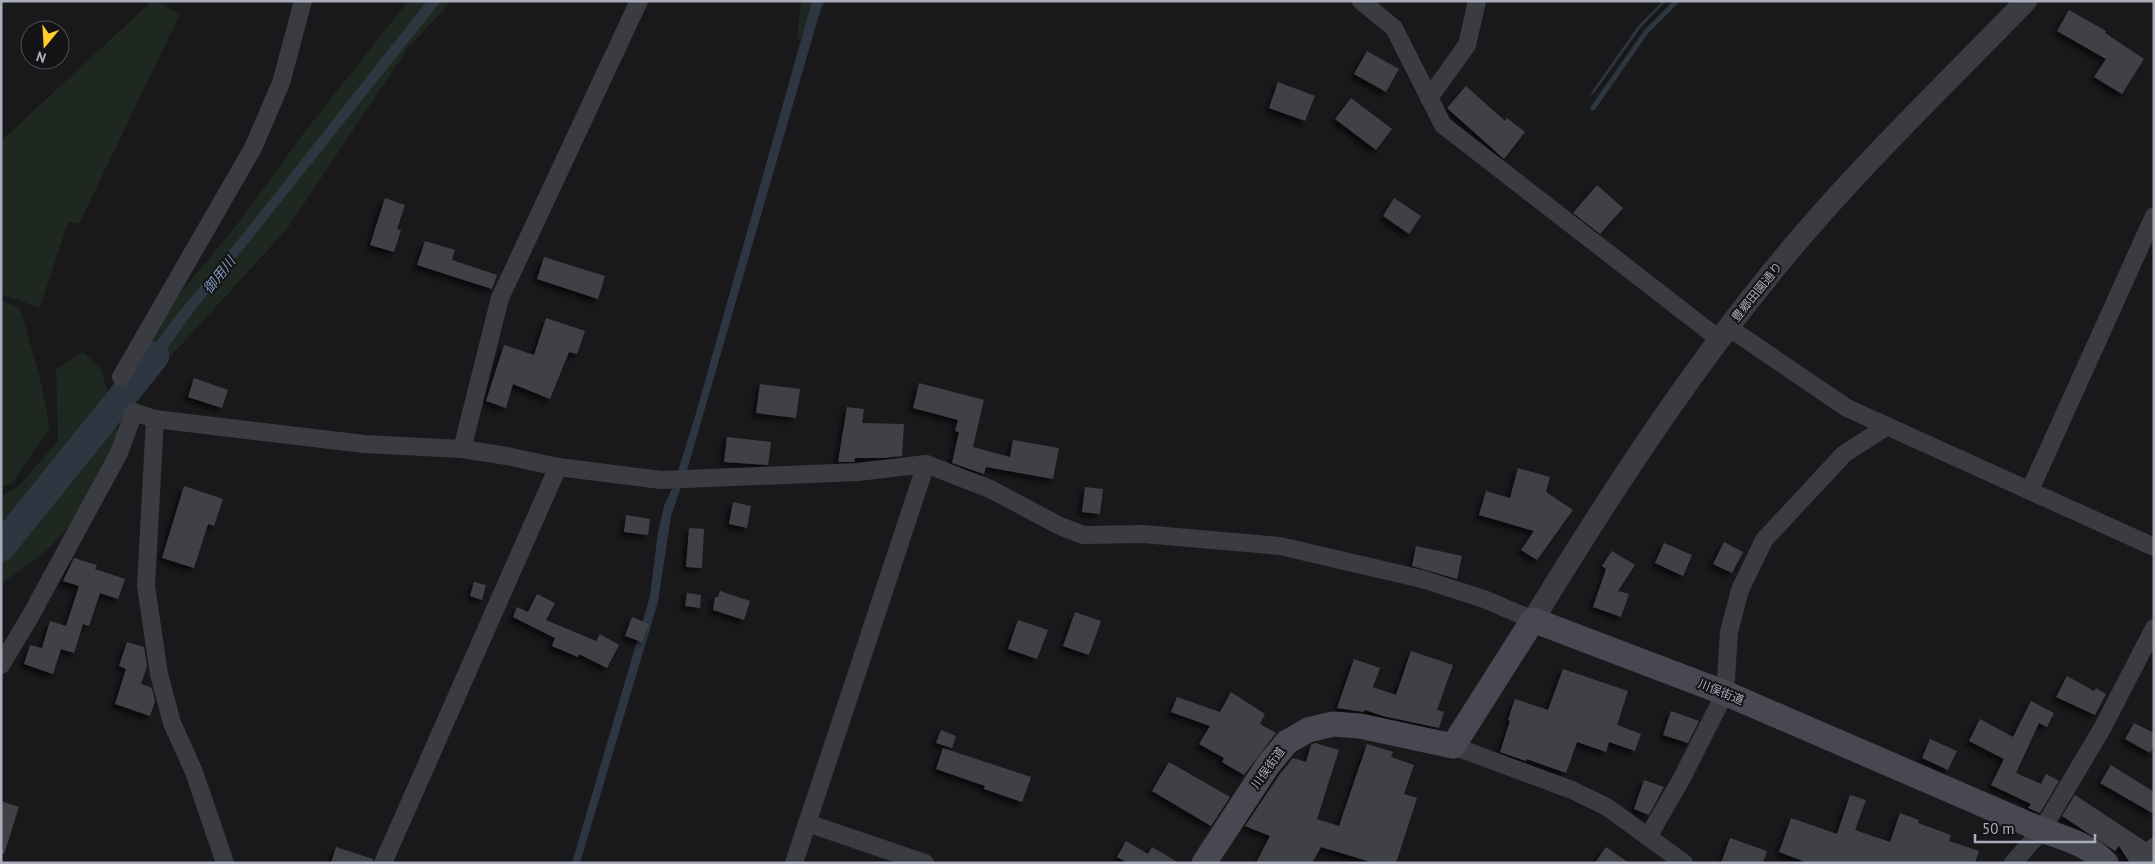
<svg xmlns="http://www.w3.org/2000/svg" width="2155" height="864" viewBox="0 0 2155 864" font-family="'PT Sans','Noto Sans JP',sans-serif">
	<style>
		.green { fill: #1e2720 }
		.water { fill: #2d3641 }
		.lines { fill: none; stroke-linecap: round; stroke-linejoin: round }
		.stream { stroke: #2d3641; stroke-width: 5 }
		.river { stroke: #2d3641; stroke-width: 29 }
		.building { fill: #404046; filter: url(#shadow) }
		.minor { stroke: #3b3b42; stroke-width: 18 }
		.tertiary { stroke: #3b3b42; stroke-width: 22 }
		.secondary { stroke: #474851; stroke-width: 25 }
		.labels { text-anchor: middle; stroke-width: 4; stroke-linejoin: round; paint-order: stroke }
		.street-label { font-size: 12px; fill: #a9adbc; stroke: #141316 }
		.water-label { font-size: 14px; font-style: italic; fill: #7d98ba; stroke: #141316 }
	</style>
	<defs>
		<filter id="shadow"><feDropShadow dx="-4" dy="4" stdDeviation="2.5" flood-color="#0009"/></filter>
	</defs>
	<rect width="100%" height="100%" fill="#19181b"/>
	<g class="green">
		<polygon points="152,1 156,1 180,14 79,224 68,222 40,308 1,294 1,141"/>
		<polygon points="408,1 452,1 408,48 287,229 159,369 145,362 138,352 182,291 239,222 306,130"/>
		<polygon points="801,1 825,1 809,42 797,38"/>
		<polygon points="1,300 20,308 40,378 50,428 12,483 1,487"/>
		<polygon points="83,352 101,369 117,425 119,450 103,492 45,552 1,584 1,496 19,486 58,441 56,369"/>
	</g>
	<g class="water">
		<path d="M427,1H441L198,306L149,373L137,394L127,377C150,353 167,325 189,300C270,202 347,101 427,1Z"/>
		<polygon points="812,1 823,1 688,467 671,516 658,602 580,863 572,863 650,596 658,532 664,506 674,484 696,413"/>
		<polygon points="1663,1 1666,1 1641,27 1594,93 1589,96 1638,26"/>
	</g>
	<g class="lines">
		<polyline class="stream" points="1593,108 1646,32 1677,1"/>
		<polyline class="river" points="1,547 155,356"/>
	</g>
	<g class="building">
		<polygon points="2069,10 2106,31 2105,33 2144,59 2122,94 2094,77 2106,59 2057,31"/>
		<polygon points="1367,51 1399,69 1386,92 1354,74"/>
		<polygon points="1278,82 1315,96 1305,121 1269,108"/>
		<polygon points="1466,86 1505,121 1507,118 1525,132 1504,159 1447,108"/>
		<polygon points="1351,98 1392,129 1376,150 1335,119"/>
		<polygon points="1597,185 1623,208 1600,234 1573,213"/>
		<polygon points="385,198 405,205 397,229 401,230 394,252 370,245"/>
		<polygon points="1394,198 1421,216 1409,234 1383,216"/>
		<polygon points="425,241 455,250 452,260 497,275 492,289 417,265"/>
		<polygon points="544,257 605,276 598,299 537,279"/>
		<polygon points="546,318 585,331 577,354 569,352 550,399 513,384 506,408 486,401 504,345 534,355"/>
		<polygon points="194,378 228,390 222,408 188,397"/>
		<polygon points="919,383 984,400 973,447 1010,457 1013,440 1059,448 1053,479 986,467 984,474 952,463 959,432 955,431 958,420 913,408"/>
		<polygon points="760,384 800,389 796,418 756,413"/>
		<polygon points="847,407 864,409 862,423 904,424 902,456 883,458 855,458 854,462 838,462"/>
		<polygon points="727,437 771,442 768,465 724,462"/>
		<polygon points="1518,468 1550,477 1546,492 1573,510 1537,560 1521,550 1534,531 1479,515 1486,491 1510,498"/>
		<polygon points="184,486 223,499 214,526 208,524 194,568 162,558"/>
		<polygon points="1085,487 1103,489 1100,514 1082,512"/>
		<polygon points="733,502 751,506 747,528 729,524"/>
		<polygon points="626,515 650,519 648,535 624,532"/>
		<polygon points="689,528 704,529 702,568 686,567"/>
		<polygon points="1724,542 1743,552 1732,573 1713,564"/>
		<polygon points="1664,543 1692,555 1683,576 1655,563"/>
		<polygon points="1416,546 1462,556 1457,579 1412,566"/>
		<polygon points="1612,551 1635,565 1618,591 1629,594 1621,617 1593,607 1606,569 1602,566"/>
		<polygon points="74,558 97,565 95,569 125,579 118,599 100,593 89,626 83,624 74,653 61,649 53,674 24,664 30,645 42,648 50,621 66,626 79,586 63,581"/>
		<polygon points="474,582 486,585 482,600 470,596"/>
		<polygon points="720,591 750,601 744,620 713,610 715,597 718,597"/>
		<polygon points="687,593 701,595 700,608 685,606"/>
		<polygon points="537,594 555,603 546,620 596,641 600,634 619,645 607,668 579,654 578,657 552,646 555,638 513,617 517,607 528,612"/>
		<polygon points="1075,612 1101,621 1089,655 1063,646"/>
		<polygon points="632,617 649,624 642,642 625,636"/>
		<polygon points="1018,620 1048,630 1037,659 1008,649"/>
		<polygon points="127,642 144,647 147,666 141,684 152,688 155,701 150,716 115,704 126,669 119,666"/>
		<polygon points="1411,651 1453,665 1437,710 1444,712 1439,728 1383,716 1365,710 1364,712 1337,708 1354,659 1380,668 1373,687 1396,695"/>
		<polygon points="1563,669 1628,691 1617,725 1641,734 1635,751 1609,742 1606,752 1577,742 1566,773 1527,759 1526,761 1500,752 1510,721 1508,720 1515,699 1548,710"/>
		<polygon points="2067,676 2094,691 2096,688 2106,694 2095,715 2056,697"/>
		<polygon points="1231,692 1265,714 1260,724 1276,733 1244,775 1222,762 1224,758 1199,744 1210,726 1171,712 1177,697 1220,712"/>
		<polygon points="2031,701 2054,713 2047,727 2039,723 2016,773 2041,784 2046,774 2059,781 2040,813 2028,808 2031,804 1991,785 2004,759 1969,741 1980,719 2013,737"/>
		<polygon points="1671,711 1699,721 1688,743 1663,735"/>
		<polygon points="2134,723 2154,733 2154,746 2150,753 2125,739"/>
		<polygon points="941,730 956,736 952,748 936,743"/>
		<polygon points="1930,739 1957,751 1948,770 1922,758"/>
		<polygon points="1315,743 1339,750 1317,819 1339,826 1367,744 1393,752 1391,757 1414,765 1404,794 1417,798 1396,863 1374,863 1321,847 1312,863 1256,863 1270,836 1245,826 1280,774 1293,758 1306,762 1311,745"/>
		<polygon points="943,748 1031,777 1022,802 984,789 985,786 936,769"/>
		<polygon points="1169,762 1230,797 1211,826 1152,791"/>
		<polygon points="2111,765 2154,792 2154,814 2100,783"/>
		<polygon points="1644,780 1664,787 1649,815 1634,809"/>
		<polygon points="1850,795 1866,800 1855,830 1890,842 1900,813 1919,820 1918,823 1951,835 1949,841 1979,851 1975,863 1808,863 1779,852 1791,818 1837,834"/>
		<polygon points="2075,795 2146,842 2154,836 2154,863 2130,863 2119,846 2115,851 2062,816"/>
		<polygon points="1,801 19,807 4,854 1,853"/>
		<polygon points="1730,838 1767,851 1763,863 1721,863"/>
		<polygon points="1126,841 1148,854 1152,847 1179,863 1128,863 1117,857"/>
		<polygon points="336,847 373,859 373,863 331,863"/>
		<polygon points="1606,847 1629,863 1595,863"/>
	</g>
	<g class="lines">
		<g class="minor">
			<polyline points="1361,1 1394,28 1443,125 1719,339"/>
			<polyline points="1429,98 1467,45 1477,1"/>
			<polyline points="1728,327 1847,408 2154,547"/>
			<polyline points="121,377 253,148 281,83 303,1"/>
			<polyline points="155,419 146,586 159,674 172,723 194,772 225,863"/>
			<polyline points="462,449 500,298 639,1"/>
			<polyline points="2030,490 2154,216"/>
			<polyline points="1,665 31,615 119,453 134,412 155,419 364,444 462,449 507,456 558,467 661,480 858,472 926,464 990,489 1060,526 1083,535 1143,534 1280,546 1422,579 1484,599 1533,620"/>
			<polyline points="1453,746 1572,790 1607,807 1684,863"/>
			<polyline points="807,823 925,863"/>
			<polyline points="1648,837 1682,778 1725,693 1729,632 1740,590 1764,540 1844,454 1886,427"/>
			<polyline points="383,863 558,467"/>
			<polyline points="794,863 926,464"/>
			<polyline points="2013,863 2042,830 2103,727 2154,628"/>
		</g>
		<path class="tertiary" d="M1533,620C1616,484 1704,349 1808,229C1877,150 1953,76 2026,1"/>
		<path class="secondary" d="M1204,863L1268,765L1287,742L1308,730L1333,724L1360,726L1453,746L1533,620L1725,693L2042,830C2066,839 2088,844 2106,863"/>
	</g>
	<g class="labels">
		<g class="street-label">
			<text transform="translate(1757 292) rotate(-51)" y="4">豊郷田園通り</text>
			<text transform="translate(1721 692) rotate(22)" y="4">川俣街道</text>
			<text transform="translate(1268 768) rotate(-54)" y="4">川俣街道</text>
		</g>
		<g class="water-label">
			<text transform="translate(219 275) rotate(-52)" y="5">御用川</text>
		</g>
	</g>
	<rect width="2155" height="864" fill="none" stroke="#a9adbc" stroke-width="5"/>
	<g transform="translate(45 45) rotate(198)"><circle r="24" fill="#141316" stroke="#505158"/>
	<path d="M0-4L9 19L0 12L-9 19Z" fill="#ffcc2c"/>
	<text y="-8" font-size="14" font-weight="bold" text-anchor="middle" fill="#a9adbc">N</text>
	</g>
	<path d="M1975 834v8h120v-8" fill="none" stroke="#a9adbc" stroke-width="2.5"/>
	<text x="1982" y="834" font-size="15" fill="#a9adbc" stroke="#141316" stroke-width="4" paint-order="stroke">50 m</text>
</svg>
